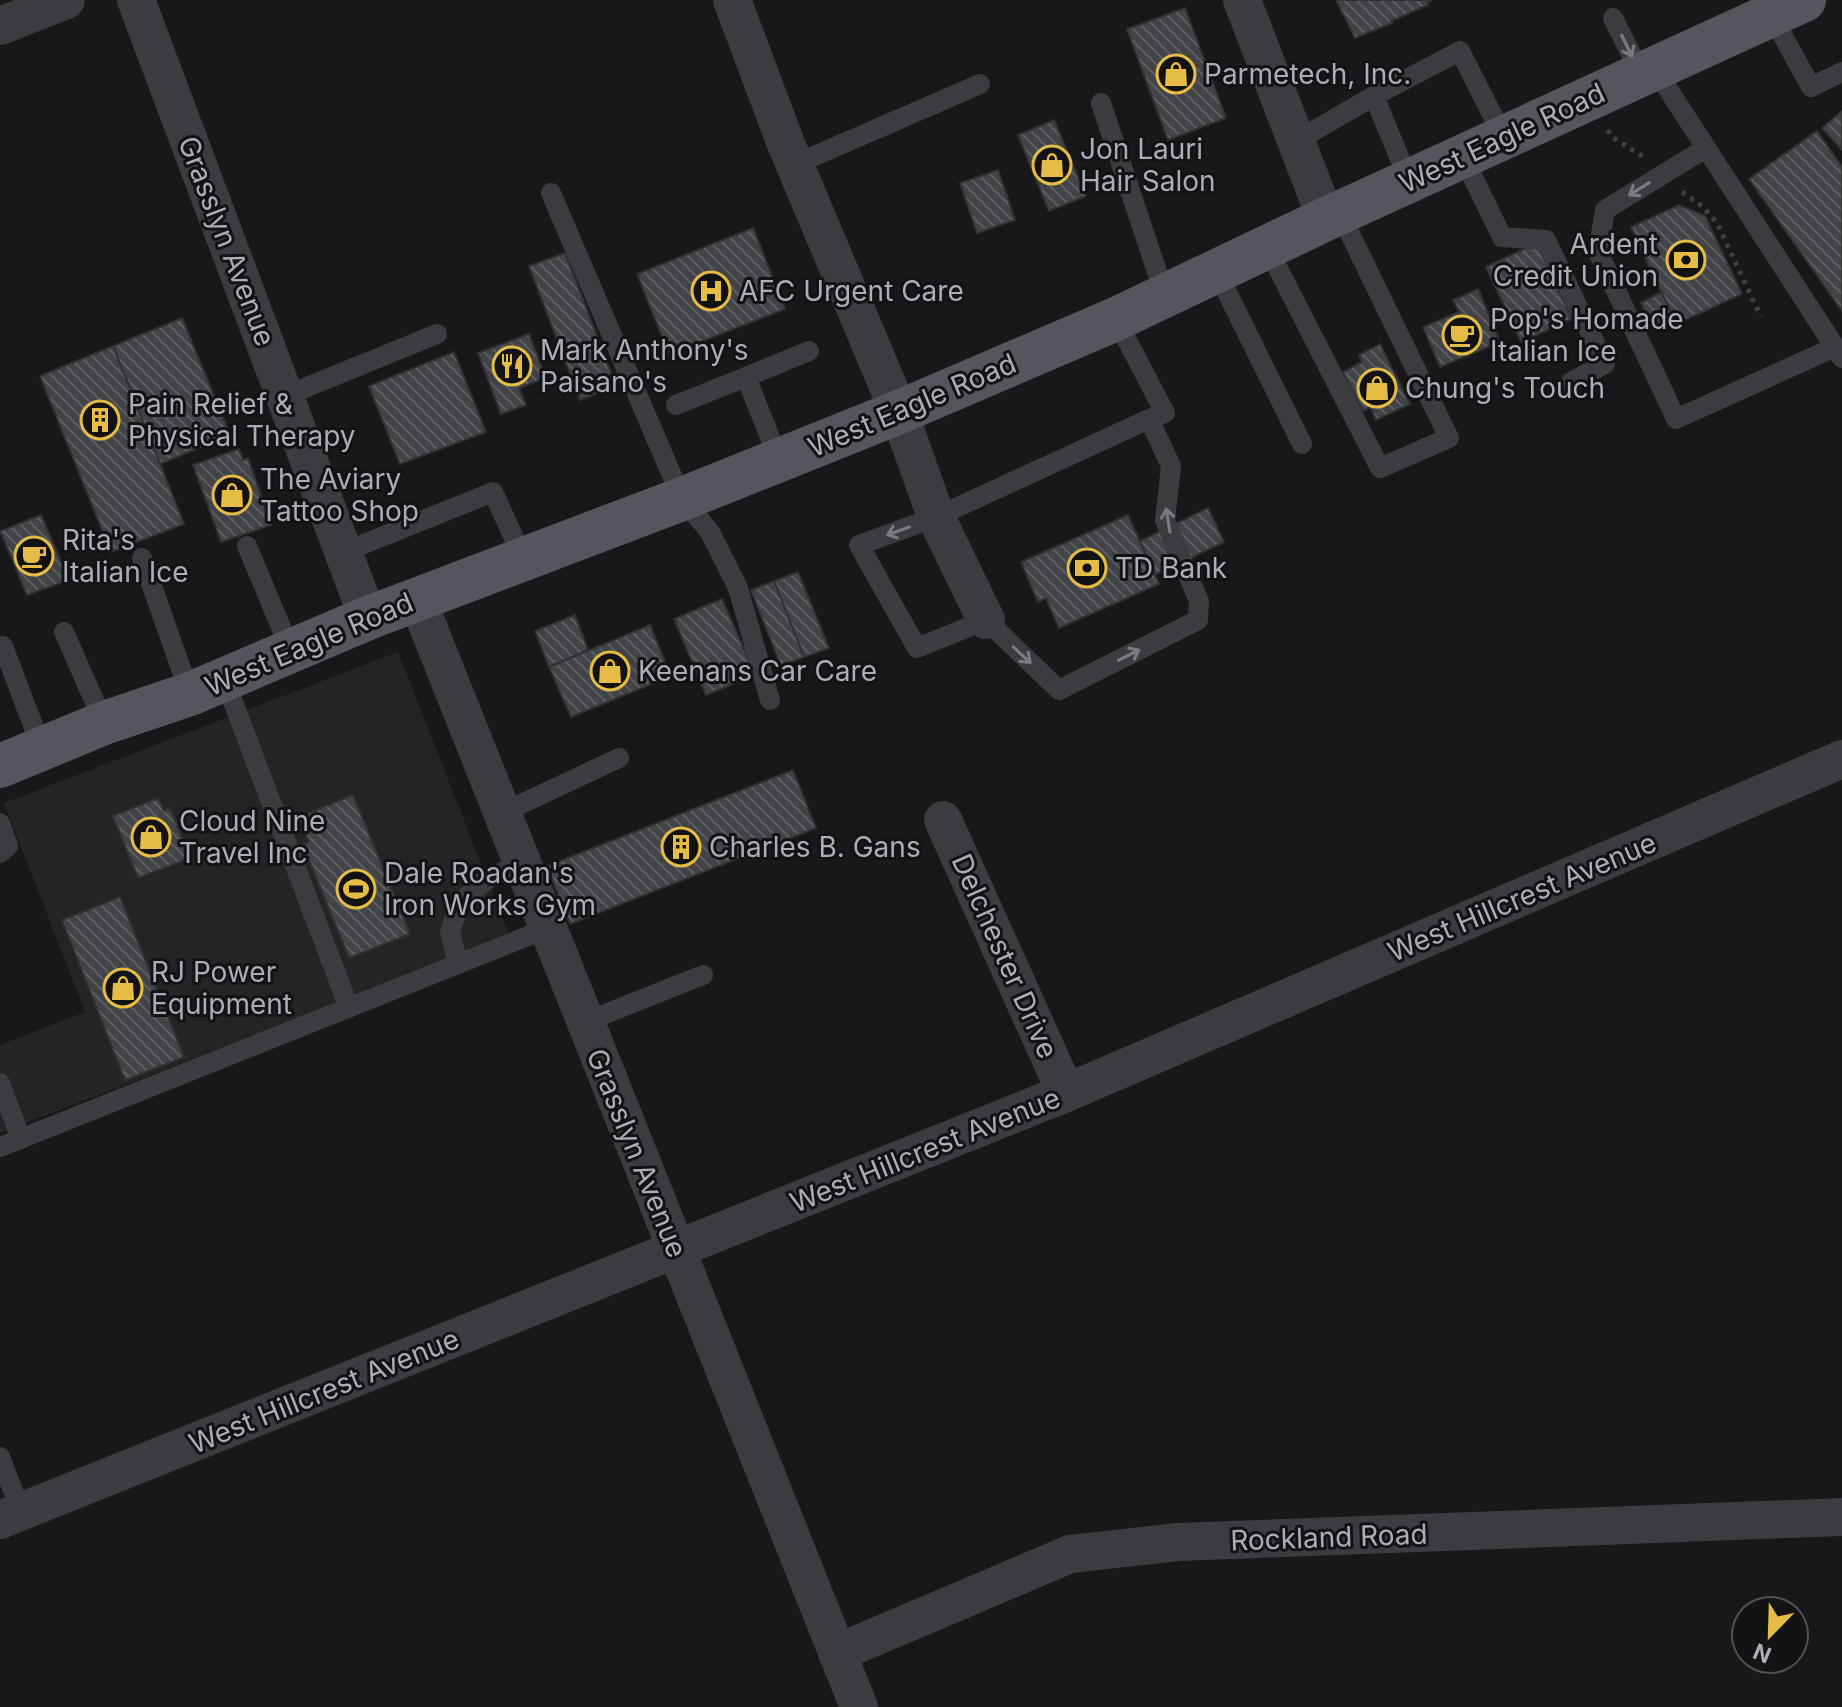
<svg xmlns="http://www.w3.org/2000/svg" width="1842" height="1707" viewBox="0 0 1842 1707" font-family="Inter,sans-serif">
	<style>
		.built { fill: #242427 }
		.building { fill: url(#building-back-hatch); stroke: #323235; stroke-width: 2 }
		.lines { fill: none; stroke-linecap: round; stroke-linejoin: round }
		.path { stroke: #3f4045; stroke-width: 5; stroke-dasharray: 4 6; stroke-linecap: butt }
		.service { stroke: #3b3b40; stroke-width: 20 }
		.minor { stroke: #3b3b40; stroke-width: 38 }
		.primary { stroke: #55565d; stroke-width: 44 }
		.oneway { stroke: #797a82 }
		.labels { text-anchor: middle; stroke-width: 6; stroke-linejoin: round; paint-order: stroke }
		.poi-label { font-size: 28px; fill: #abaeb8; stroke: #131315; text-anchor: start }
		.street-label { font-size: 28px; fill: #abaeb8; stroke: #131315 }
	</style>
	<defs>
		<pattern id="building-back-hatch" width="6" height="6" patternUnits="userSpaceOnUse" patternTransform="scale(2)"><rect width="6" height="6" fill="#424347"/><path d="M-1 5l2 2M0 0l6 6M5-1l2 2" fill="none" stroke="#5b5c5f"/></pattern>
	</defs>
	<rect width="100%" height="100%" fill="#18181a"/>
	<polygon class="built" points="398,652 510,937 0,1133 0,1045 85,1012 4,803"/>
	<g class="building">
		<polygon points="1336,0 1432,0 1427,3 1428,5 1391,21 1392,23 1355,38"/>
		<polygon points="1185,8 1226,118 1168,140 1127,29"/>
		<polygon points="1842,111 1842,150 1822,128"/>
		<polygon points="1054,120 1086,196 1049,211 1018,135"/>
		<polygon points="1817,131 1842,167 1842,311 1749,179"/>
		<polygon points="998,170 1015,220 977,233 960,183"/>
		<polygon points="1679,205 1705,216 1742,294 1676,324 1631,227"/>
		<polygon points="753,228 785,309 669,354 637,274"/>
		<polygon points="1537,243 1572,319 1521,342 1486,267"/>
		<polygon points="565,253 616,386 580,400 529,266"/>
		<polygon points="1478,289 1500,342 1440,367 1423,327 1459,312 1453,300"/>
		<polygon points="1661,292 1673,316 1653,327 1641,303"/>
		<polygon points="182,318 230,435 160,464 113,346"/>
		<polygon points="529,334 546,378 519,388 526,405 501,414 478,353"/>
		<polygon points="1380,344 1410,404 1376,420 1370,407 1363,411 1343,372 1362,362 1359,355"/>
		<polygon points="113,346 184,524 111,552 40,376"/>
		<polygon points="454,352 486,432 400,464 369,386"/>
		<polygon points="239,449 243,460 248,458 271,525 221,542 193,465"/>
		<polygon points="1208,508 1224,542 1154,575 1140,541"/>
		<polygon points="41,515 69,580 27,595 0,531"/>
		<polygon points="1128,515 1159,584 1059,628 1046,598 1038,602 1021,562"/>
		<polygon points="798,572 829,648 804,657 774,581"/>
		<polygon points="774,581 804,657 781,666 751,590"/>
		<polygon points="722,599 755,675 706,695 674,619"/>
		<polygon points="575,615 588,650 549,667 535,631"/>
		<polygon points="650,625 671,676 571,717 549,667"/>
		<polygon points="793,770 816,828 570,924 547,866"/>
		<polygon points="353,795 410,934 349,958 303,845 309,842 299,817"/>
		<polygon points="158,798 164,811 170,808 190,858 138,878 113,816"/>
		<polygon points="120,897 184,1057 125,1080 62,920"/>
	</g>
	<g class="lines">
		<g class="path">
			<polyline points="1608,130 1612,137 1644,157"/>
			<polyline points="1682,192 1703,207 1717,223 1761,317"/>
		</g>
		<g class="service">
			<polyline points="1772,16 1811,87 1842,72"/>
			<polyline points="1613,18 1641,74"/>
			<polyline points="1655,69 1842,358"/>
			<polyline points="1374,96 1409,181"/>
			<polyline points="1101,103 1165,296"/>
			<polyline points="1296,141 1374,96 1460,51 1504,138"/>
			<polyline points="1706,148 1605,210 1598,252 1676,419 1835,347"/>
			<polyline points="1463,157 1502,237 1546,240 1605,364 1571,382"/>
			<polyline points="796,164 980,84"/>
			<polyline points="551,193 682,499 710,532 738,588 770,700"/>
			<polyline points="1267,247 1380,468 1449,438 1340,213"/>
			<polyline points="1217,272 1302,444"/>
			<polyline points="1116,319 1165,413 1149,419 936,517 859,545 917,648 986,620 1059,690 1198,620 1199,601 1165,520 1171,466 1149,419"/>
			<polyline points="746,377 809,351"/>
			<polyline points="285,396 437,334"/>
			<polyline points="676,405 746,377 779,460"/>
			<polyline points="247,546 291,651"/>
			<polyline points="344,552 493,492 524,560"/>
			<polyline points="142,558 190,694"/>
			<polyline points="64,632 104,723"/>
			<polyline points="3,646 42,749"/>
			<polyline points="224,678 349,1008"/>
			<polyline points="502,813 619,758"/>
			<polyline points="0,823 8,846 0,853"/>
			<polyline points="458,964 450,932 460,902 490,877 522,864"/>
			<polyline points="585,1022 703,975"/>
			<polyline points="0,1083 21,1139"/>
			<polyline points="0,1147 548,928"/>
			<polyline points="0,1457 21,1511"/>
		</g>
		<g class="minor">
			<polyline points="136,0 368,618"/>
			<polyline points="732,0 786,144 899,412 936,517 986,620"/>
			<polyline points="1242,0 1326,219"/>
			<polyline points="0,26 66,0"/>
			<polyline points="417,599 859,1707"/>
			<polyline points="943,820 1066,1093"/>
			<polyline points="0,1520 1066,1093 1842,759"/>
			<polyline points="837,1653 1070,1554 1178,1542 1842,1517"/>
		</g>
		<polyline class="primary" points="0,766 104,723 190,694 368,618 682,499 899,412 1116,319 1326,219 1804,0"/>
	</g>
	<defs><path id="oneway-shaft" d="M-6 0H5M1.5-3L5.5 0L1.5 3" fill="none" stroke-width="1.6" stroke-linecap="round" stroke-linejoin="round" transform="scale(2)"/></defs>
	<g class="oneway">
		<use href="#oneway-shaft" transform="translate(1627 46) rotate(64)"/>
		<use href="#oneway-shaft" transform="translate(1639 189) rotate(148)"/>
		<use href="#oneway-shaft" transform="translate(1168 520) rotate(-99)"/>
		<use href="#oneway-shaft" transform="translate(898 531) rotate(160)"/>
		<use href="#oneway-shaft" transform="translate(1022 655) rotate(43)"/>
		<use href="#oneway-shaft" transform="translate(1129 655) rotate(-27)"/>
	</g>
	<defs>
		<symbol id="shop-ring" viewBox="-11 -11 22 22"><circle r="9.5" fill="#131315" stroke="#e5bc45" stroke-width="1.5"/><path d="M-5-2.5h2.3a2.7 3.5 0 0 1 5.4 0H5L5.5 6h-11ZM-1.5-2.5h3a1.5 2.3 0 0 0-3 0Z" fill="#e5bc45"/></symbol>
		<symbol id="bank-ring" viewBox="-11 -11 22 22"><circle r="9.5" fill="#131315" stroke="#e5bc45" stroke-width="1.5"/><path d="M-6-4H6V4H-6ZM0-2.3a2.3 2.3 0 1 0 0 4.6a2.3 2.3 0 1 0 0-4.6Z" fill="#e5bc45"/></symbol>
		<symbol id="hospital-ring" viewBox="-11 -11 22 22"><circle r="9.5" fill="#131315" stroke="#e5bc45" stroke-width="1.5"/><path d="M-5-5h3v3.5h4V-5h3V5h-3V1.5h-4V5h-3Z" fill="#e5bc45"/></symbol>
		<symbol id="cafe-ring" viewBox="-11 -11 22 22"><circle r="9.5" fill="#131315" stroke="#e5bc45" stroke-width="1.5"/><path d="M-5.5-4.5H6V0H3Q3 3.5 0 3.5H-2.5Q-5.5 3.5-5.5 0ZM3-3.2v2h1.7v-2ZM-6 4.5H4V6H-6Z" fill="#e5bc45"/></symbol>
		<symbol id="restaurant-ring" viewBox="-11 -11 22 22"><circle r="9.5" fill="#131315" stroke="#e5bc45" stroke-width="1.5"/><path d="M-5-6h1v4h1v-4h1v4h1v-4h1v5L-1.5 .5V6h-2V.5L-5-1ZM5-6V6H3V1.5H1.5Q1.5-4 5-6Z" fill="#e5bc45"/></symbol>
		<symbol id="building-ring" viewBox="-11 -11 22 22"><circle r="9.5" fill="#131315" stroke="#e5bc45" stroke-width="1.5"/><path d="M-4-6H4V6H1V3H-1V6H-4ZM-2.5-4.3h1.7v1.8h-1.7ZM.8-4.3h1.7v1.8H.8ZM-2.5-1h1.7V.8h-1.7ZM.8-1h1.7V.8H.8Z" fill="#e5bc45"/></symbol>
		<symbol id="stadium-ring" viewBox="-11 -11 22 22"><circle r="9.5" fill="#131315" stroke="#e5bc45" stroke-width="1.5"/><path d="M0-5a6.5 5 0 1 0 0 10a6.5 5 0 1 0 0-10ZM-3.5-1.8h7v3.6h-7Z" fill="#e5bc45"/></symbol>
	</defs>
	<g fill-rule="evenodd">
		<use href="#shop-ring" x="1154" y="52" width="44" height="44"/>
		<use href="#shop-ring" x="1030" y="143" width="44" height="44"/>
		<use href="#bank-ring" x="1664" y="238" width="44" height="44"/>
		<use href="#hospital-ring" x="689" y="269" width="44" height="44"/>
		<use href="#cafe-ring" x="1440" y="313" width="44" height="44"/>
		<use href="#restaurant-ring" x="490" y="344" width="44" height="44"/>
		<use href="#shop-ring" x="1355" y="366" width="44" height="44"/>
		<use href="#building-ring" x="78" y="398" width="44" height="44"/>
		<use href="#shop-ring" x="210" y="473" width="44" height="44"/>
		<use href="#cafe-ring" x="12" y="534" width="44" height="44"/>
		<use href="#bank-ring" x="1065" y="546" width="44" height="44"/>
		<use href="#shop-ring" x="588" y="649" width="44" height="44"/>
		<use href="#shop-ring" x="129" y="815" width="44" height="44"/>
		<use href="#building-ring" x="659" y="825" width="44" height="44"/>
		<use href="#stadium-ring" x="334" y="867" width="44" height="44"/>
		<use href="#shop-ring" x="101" y="966" width="44" height="44"/>
	</g>
	<g class="labels">
		<g class="poi-label">
			<text x="1204" y="84">Parmetech, Inc.</text>
			<text x="1080" y="159">Jon Lauri<tspan x="1080" dy="32">Hair Salon</tspan></text>
			<text x="1658" y="254" text-anchor="end">Ardent<tspan x="1658" dy="32">Credit Union</tspan></text>
			<text x="739" y="301">AFC Urgent Care</text>
			<text x="1490" y="329">Pop's Homade<tspan x="1490" dy="32">Italian Ice</tspan></text>
			<text x="540" y="360">Mark Anthony's<tspan x="540" dy="32">Paisano's</tspan></text>
			<text x="1405" y="398">Chung's Touch</text>
			<text x="128" y="414">Pain Relief &amp;<tspan x="128" dy="32">Physical Therapy</tspan></text>
			<text x="260" y="489">The Aviary<tspan x="260" dy="32">Tattoo Shop</tspan></text>
			<text x="62" y="550">Rita's<tspan x="62" dy="32">Italian Ice</tspan></text>
			<text x="1115" y="578">TD Bank</text>
			<text x="638" y="681">Keenans Car Care</text>
			<text x="179" y="831">Cloud Nine<tspan x="179" dy="32">Travel Inc</tspan></text>
			<text x="709" y="857">Charles B. Gans</text>
			<text x="384" y="883">Dale Roadan's<tspan x="384" dy="32">Iron Works Gym</tspan></text>
			<text x="151" y="982">RJ Power<tspan x="151" dy="32">Equipment</tspan></text>
		</g>
		<g class="street-label">
			<text transform="translate(1502 138) rotate(-25)" y="10">West Eagle Road</text>
			<text transform="translate(227 241) rotate(69)" y="10">Grasslyn Avenue</text>
			<text transform="translate(912 405) rotate(-23)" y="10">West Eagle Road</text>
			<text transform="translate(309 644) rotate(-23)" y="10">West Eagle Road</text>
			<text transform="translate(1522 897) rotate(-23)" y="10">West Hillcrest Avenue</text>
			<text transform="translate(1005 956) rotate(66)" y="10">Delchester Drive</text>
			<text transform="translate(925 1150) rotate(-22)" y="10">West Hillcrest Avenue</text>
			<text transform="translate(637 1153) rotate(68)" y="10">Grasslyn Avenue</text>
			<text transform="translate(324 1391) rotate(-22)" y="10">West Hillcrest Avenue</text>
			<text transform="translate(1329 1537) rotate(-2)" y="10">Rockland Road</text>
		</g>
	</g>
	<g transform="translate(1770 1635) rotate(203)"><circle r="38" fill="#131315" stroke="#505156" stroke-width="2"/>
	<path d="M0-6L14 30L0 20L-14 30Z" fill="#e5bc45"/>
	<text y="-12" font-size="22" font-weight="bold" text-anchor="middle" fill="#abaeb8">N</text>
	</g>
</svg>
